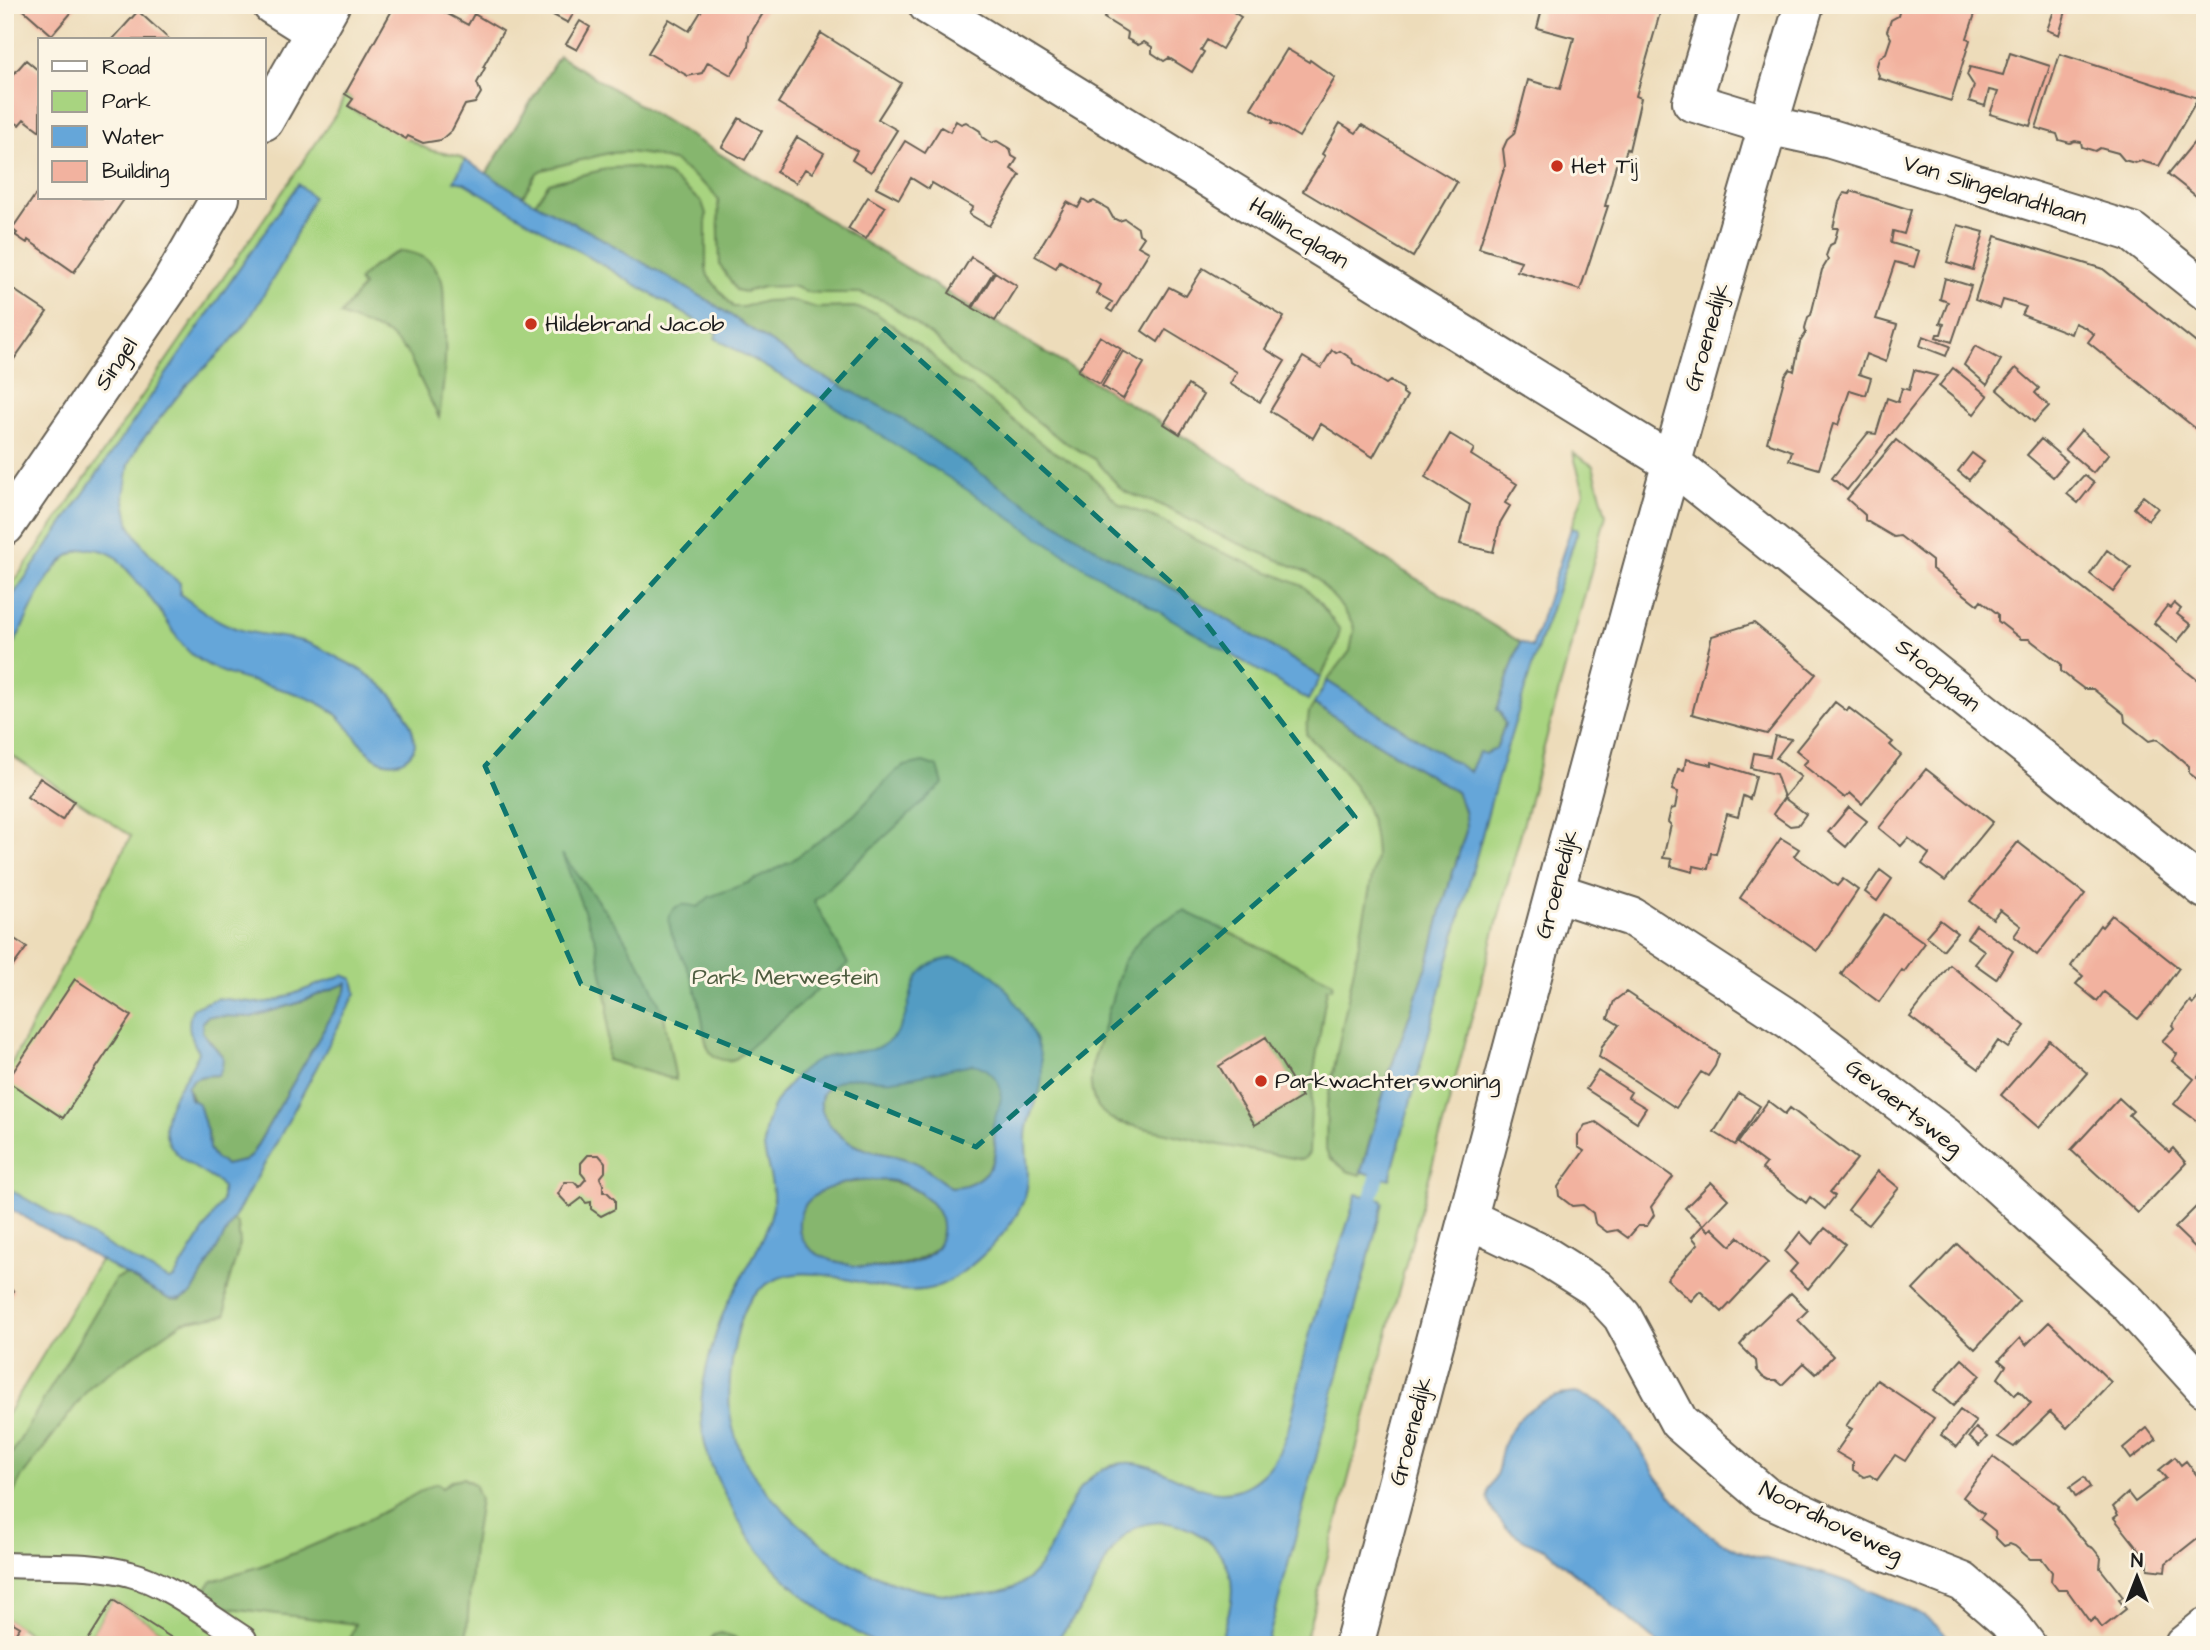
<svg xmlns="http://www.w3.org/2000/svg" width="2210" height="1650" font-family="'Architects Daughter',sans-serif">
	<rect width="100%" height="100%" fill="#fcf5e5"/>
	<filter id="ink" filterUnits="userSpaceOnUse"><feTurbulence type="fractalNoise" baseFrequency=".0143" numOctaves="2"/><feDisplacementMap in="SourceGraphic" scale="14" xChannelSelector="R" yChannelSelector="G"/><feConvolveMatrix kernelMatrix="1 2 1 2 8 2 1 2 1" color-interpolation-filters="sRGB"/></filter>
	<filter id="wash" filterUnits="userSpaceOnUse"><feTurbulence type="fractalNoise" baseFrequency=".00686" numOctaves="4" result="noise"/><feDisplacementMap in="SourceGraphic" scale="28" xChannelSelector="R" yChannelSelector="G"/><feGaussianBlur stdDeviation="1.57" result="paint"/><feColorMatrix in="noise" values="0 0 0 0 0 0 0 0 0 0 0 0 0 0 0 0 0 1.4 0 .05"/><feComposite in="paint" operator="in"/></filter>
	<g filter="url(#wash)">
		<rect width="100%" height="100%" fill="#eddcba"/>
		<path fill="#a8d480" stroke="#62784e" stroke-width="2" d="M559 56 1520 642 1537 650 1578 530 1571 528 1584 492 1573 453 1593 466 1606 515 1304 1645H183L113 1600 85 1645H48L5 1618V1418L108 1247 5 1187V1076L131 836 5 751V595L338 111 345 94 353 99 348 107 429 150 458 156 486 174Z"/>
		<path fill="#86b66e" stroke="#516945" stroke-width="2" d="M559 56 1520 642 1497 709 1500 711 1505 724 1496 749 1485 755 1470 773 1327 681 1350 651 1354 631 1353 624 1337 601 1318 580 1309 573 1221 536 1159 504 1128 493 1121 489 1096 460 1061 440 986 381 960 365 937 340 885 301 860 293H821L808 292 792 286 763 287 745 292 736 290 720 265 718 200 711 190 675 162 651 155 628 152 609 153 542 170 537 173 523 196 486 175Z
			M633 167 668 175 702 202 706 214V268L708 276 733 307H743L765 301 789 300 817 308 854 307 876 313 930 353 952 377 972 387 1048 448 1089 473 1120 505 1159 519 1207 546 1303 586 1315 597 1340 630 1336 646 1321 677 1195 600 1101 552 990 480 895 414 818 374 709 301 535 203 549 183 610 168Z
			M402 251C417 253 431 258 438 272 445 282 443 297 444 309 447 350 445 377 439 418L407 352 388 334 340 315 363 286 358 281C371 267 383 258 402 251Z
			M1314 704 1456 792C1464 805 1466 816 1466 831L1442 907 1429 960 1390 1071 1360 1175 1347 1171 1329 1157 1326 1149 1327 1104 1376 857C1374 795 1347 775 1306 734L1309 712Z
			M923 762 938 767 943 784 814 901 848 964 737 1058C727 1063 715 1060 709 1050 704 1042 704 1028 702 1018 700 1006 697 993 693 981 687 963 665 931 670 915 675 902 687 904 698 907L709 897 750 882 790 862 854 815 896 771 905 766Z
			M562 854 619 929 649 979 664 1016 676 1080 607 1060 608 1004 596 942Z
			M1184 911 1333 982 1332 988H1327L1312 1084 1309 1153 1303 1160 1220 1145 1117 1122C1093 1111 1088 1091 1092 1066L1123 962 1143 935 1157 924Z
			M347 983 346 991 251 1156 244 1161 225 1165 215 1158 209 1149 208 1135 187 1087C194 1075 204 1076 217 1075L223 1057 202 1032V1022L208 1016H252L295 1004Z
			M972 1064C988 1066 1003 1081 1001 1098 1000 1107 995 1115 993 1125 992 1134 996 1143 995 1152 992 1174 972 1187 951 1187 938 1181 930 1169 916 1163 896 1153 874 1155 854 1145 827 1131 800 1092 844 1079 860 1074 876 1082 892 1080 919 1077 945 1069 972 1064Z
			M877 1180C900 1181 924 1190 937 1210 982 1284 773 1289 801 1211 811 1184 852 1181 877 1180Z
			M233 1220 238 1224 240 1244 226 1292V1315L183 1322 92 1384 21 1478 5 1510V1465L115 1279 126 1275 169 1299 180 1300 192 1293Z
			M463 1478 474 1484 480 1499 473 1546 466 1645H347L355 1624 223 1607 207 1598 206 1588 212 1581C231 1575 250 1570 269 1563 326 1542 382 1514 435 1483L439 1484 442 1488 452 1480Z
			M721 1633 734 1637 744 1645H706L714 1635Z"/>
		<path fill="#65a6d9" stroke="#40617a" stroke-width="2" fill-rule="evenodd" d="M465 160 529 200 592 233 709 301 818 374 895 414 990 480 1101 552 1195 600 1321 677 1308 700 1087 569 946 476 825 401 715 338 717 333 464 183 454 181Z
			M298 184 313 197 283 262 248 321 226 347 185 387 140 443 129 464 124 496 130 526 144 547 165 571 180 583V594C197 607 214 620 235 628 259 637 284 635 308 643 321 647 330 654 342 660 377 677 411 704 415 745 413 752 409 758 401 761 368 772 355 727 333 712 291 682 236 687 195 657 180 646 170 626 160 611 146 592 131 574 116 557 53 519 32 622 5 659V607Z
			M1571 528 1578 530 1537 650 1493 794 1390 1179 1361 1172 1390 1071 1429 960 1442 907 1466 831C1466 816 1464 806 1456 792L1314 704 1327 681 1470 772 1479 752 1485 754 1496 749 1505 724 1500 711 1497 710 1520 642 1532 647Z
			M952 958C990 961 1010 991 1027 1022 1040 1045 1047 1070 1038 1096 1034 1107 1029 1117 1027 1128 1023 1148 1031 1169 1027 1188 1021 1224 969 1275 936 1287 879 1306 804 1242 754 1295 735 1317 727 1382 730 1411 731 1425 736 1439 741 1452 752 1477 769 1495 788 1514 837 1562 900 1597 971 1595 988 1595 1006 1593 1021 1584 1065 1556 1056 1483 1114 1465 1166 1449 1211 1528 1266 1471 1294 1443 1298 1373 1310 1333 1324 1286 1344 1242 1356 1194L1381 1199 1383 1203 1267 1645H1219C1226 1621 1237 1597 1229 1571 1217 1533 1161 1507 1128 1533 1109 1548 1099 1577 1088 1597 1078 1614 1065 1630 1053 1645H878C831 1620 784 1585 752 1541 742 1529 735 1514 728 1500 712 1471 701 1444 701 1410 701 1383 710 1353 718 1327 731 1287 762 1253 772 1211 776 1192 769 1173 765 1154 761 1134 769 1110 781 1094 795 1074 816 1056 840 1053 859 1050 874 1054 890 1040 921 1013 896 966 952 958ZM972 1064C988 1066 1003 1081 1001 1098 1000 1107 995 1115 993 1125 992 1134 996 1143 995 1152 992 1174 972 1187 951 1187 938 1181 930 1169 916 1163 896 1153 874 1155 854 1145 827 1131 800 1092 844 1079 860 1074 876 1082 892 1080 919 1077 945 1069 972 1064ZM855 1181C868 1180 881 1179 893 1181 915 1186 944 1205 942 1231 937 1282 841 1272 811 1250 805 1245 799 1235 799 1227 797 1196 831 1185 855 1181Z
			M343 975 353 979 356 993 278 1140 192 1293C183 1299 179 1301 169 1299L5 1206V1187L169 1280 174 1278 222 1201V1187L218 1182C176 1157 148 1142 177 1090 185 1077 193 1067 198 1052 191 1036 185 1026 193 1008L217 998 259 1003 275 1001ZM347 983 346 991 251 1156 244 1161 225 1165 215 1158 209 1149 208 1135 199 1104 190 1099 187 1087C194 1075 204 1076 218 1075L222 1068 223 1057 202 1032V1022L208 1016 252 1017 295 1004Z
			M1575 1393C1618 1402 1635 1443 1657 1477 1672 1498 1691 1519 1711 1535 1742 1558 1776 1560 1811 1570 1843 1579 1912 1605 1937 1626 1943 1632 1949 1638 1956 1645H1660L1547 1550C1523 1541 1500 1529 1490 1504 1484 1491 1495 1481 1498 1469 1500 1460 1501 1451 1504 1443 1516 1413 1544 1395 1575 1393Z"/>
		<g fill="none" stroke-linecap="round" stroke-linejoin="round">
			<path stroke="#65a6d9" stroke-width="14" d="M1371 1197 1382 1161"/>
		</g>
		<g id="blocks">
			<path fill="#f2b29f" d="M18 5H78L52 35Z
				M395 5H431L468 25 474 14 503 31 483 67 485 68 477 83 481 93 475 103 465 105 452 130 441 140 423 143 408 136 406 139 348 106 353 99 345 94Z
				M558 5H578L568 23 553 15Z
				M705 5H768L749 36 748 47 731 75 708 62 702 73 688 76 648 53 669 19 689 31Z
				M1112 5H1229L1227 8 1241 17 1222 49 1207 40 1201 50 1204 52 1192 72 1169 58 1164 61 1152 53V47L1144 42 1138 45 1127 39 1128 33 1104 18Z
				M1543 5H1630L1660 13 1636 96 1641 98 1629 150 1627 149 1621 167 1616 165 1605 206H1608L1580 290 1517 271 1521 261 1479 248 1505 166 1503 149 1507 140 1514 134 1528 80 1560 89 1574 38 1537 28Z
				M1901 5H1978L1967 38 1970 40 1951 101 1878 78 1879 75 1876 69 1879 58 1886 53 1891 38 1887 31 1891 20 1898 16Z
				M1981 5H2003L2001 12Z
				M2055 8 2066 11 2059 35 2047 30Z
				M138 11 170 40H112Z
				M580 21 590 27 577 50 566 44Z
				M821 33 901 83 878 119 897 130 871 172 852 160 857 151 778 103Z
				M1287 49 1309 62 1310 60 1335 78 1299 137 1277 124 1272 123 1273 121 1251 108Z
				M2010 53 2050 66 2030 126 1990 114 1998 92 1989 90 1985 106 1969 101 1974 86 1967 75 1970 67 2003 75Z
				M2060 54 2198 98 2159 166 2141 161 2135 163 2124 160 2118 153 2100 148 2095 151 2082 147 2081 142 2075 141 2070 143 2059 140 2057 134 2036 128Z
				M26 60 40 72V131L24 119 19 125 5 115V84Z
				M739 118 762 131 745 160 722 147Z
				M956 121 961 124 966 122 980 131 982 137 991 143 997 141 1010 149 1012 156 1017 159 1011 169 1020 175 989 226 969 214 973 207 932 183 929 189 911 178 899 199 876 187 905 141 925 153 941 127 950 132Z
				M1340 123 1356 133 1362 125 1457 182 1413 257 1303 191 1325 156 1322 154Z
				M2205 129V203L2168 174Z
				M797 137 824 153 812 173 805 169 796 183 776 172Z
				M40 188V198H125L74 272 28 240 27 243 15 235 17 233 12 229Z
				M1851 191 1911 210 1904 234 1893 231 1891 243 1919 251 1914 267 1895 262 1876 319 1897 325 1886 362 1866 354 1859 374 1871 378 1866 395 1850 390 1838 425 1833 424 1819 469 1789 460 1792 451 1767 442 1785 376 1790 369 1794 371 1800 342 1806 333 1805 328 1808 317 1811 315 1822 270 1828 260 1826 256 1830 245 1834 243 1838 228H1833L1839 202 1844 193 1850 194Z
				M868 197 885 207 866 239 848 229Z
				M1083 199 1089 203 1094 201 1108 209 1113 218 1119 221 1125 219 1138 228 1139 234 1144 237 1138 246 1149 252 1112 312 1107 309 1112 302 1096 293 1100 285 1060 261 1056 268 1035 256 1067 202 1078 208Z
				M1958 225 1984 232 1973 270 1947 262Z
				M1995 236 2103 269 2205 350V436L2088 342 2094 334 2084 327 2075 323 2071 334 2022 315 2026 307 2014 303 2003 300 2000 309 1975 300Z
				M971 257 994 271 972 307 949 293Z
				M1203 268 1284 317 1265 349 1285 361 1260 402 1230 384 1237 372 1166 329 1158 342 1142 331 1169 287 1186 296Z
				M995 272 1017 286 995 321 973 308Z
				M1945 278 1971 286 1952 342 1936 337 1937 334H1941L1944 324 1940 323 1948 302 1940 299Z
				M5 284 47 312 5 372Z
				M1100 336 1121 349 1100 384 1078 371Z
				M1923 336 1950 346 1946 356 1920 346Z
				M1975 346 2001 360 1987 385 1964 365Z
				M1332 350 1336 353 1340 351 1352 359 1353 363 1386 384 1390 381 1403 389V393L1407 396 1373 457 1321 424 1313 438 1270 411 1303 357 1321 368Z
				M1123 351 1144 363 1123 399 1102 386Z
				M1953 368 1988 396 1974 414 1939 386Z
				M2016 368 2039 388 2035 393 2049 406 2034 422 1997 390Z
				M1914 370 1937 376 1847 490 1832 478 1868 433 1876 434 1887 398 1898 402 1902 388 1909 390Z
				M1188 385 1203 395 1180 434 1164 424Z
				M2081 430 2109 454 2093 473 2065 449Z
				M1450 434 1473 448 1474 449 1471 455 1517 484 1505 503 1510 506 1500 523 1493 552 1460 544 1470 505 1425 477Z
				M2041 439 2067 461 2053 477 2027 455Z
				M1896 440 2205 686V785L2189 773V766L2157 739 2149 741 2125 722 2124 714 2093 689H2084L2072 680 2061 671V664L2029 639H2021L1998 621V614L1981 601 1978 605 1932 569V561L1900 536 1894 537 1865 520V515L1847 499Z
				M1972 453 1984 462 1969 480 1958 471Z
				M2084 475 2094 483 2078 503 2067 494Z
				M2143 496 2158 508 2148 520 2134 508Z
				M2107 550 2131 568 2113 592 2090 574Z
				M2174 603 2181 609 2177 614 2191 625 2177 642 2154 623 2167 606 2170 608Z
				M1754 623 1816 674 1767 734 1692 714 1712 636Z
				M1835 702 1847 711 1849 708 1893 742 1890 745 1901 755 1862 804 1850 793 1845 798 1803 765 1808 760 1796 750Z
				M1775 736 1791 739 1776 758 1801 777 1784 797 1776 774 1751 768 1754 753 1770 756Z
				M1686 759 1712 765V762L1756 776 1750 799 1743 796 1738 817 1727 814 1716 854 1711 853 1708 869 1694 866 1693 872 1671 866 1672 859 1663 858 1671 825 1668 822 1671 809 1675 808 1678 792 1672 790 1678 769 1684 770Z
				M1926 769 1993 822 1945 881 1922 864 1929 854 1908 838 1901 846 1879 828Z
				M40 778 74 801 62 820 27 797Z
				M1784 798 1806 814 1798 825 1790 826 1773 814Z
				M1849 807 1867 821 1846 847 1828 832Z
				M1781 838 1799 849 1794 856 1815 870 1837 886 1843 879 1858 890 1817 951 1740 898Z
				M2018 842 2085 894 2037 955 2014 936 2021 926 2000 910 1993 919 1970 901Z
				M1880 870 1892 879 1877 901 1865 892Z
				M1884 914 1925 943 1904 972 1902 970 1879 1002 1841 974Z
				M2112 915 2179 968 2152 1005 2151 1004 2138 1019 2104 992 2097 1001 2076 984 2083 976 2071 966 2100 925 2102 927Z
				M1940 920 1957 933 1943 950 1926 936Z
				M1976 925 2013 951 1996 979 1975 964 1985 951 1967 938Z
				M5 933 27 947 13 966 5 960Z
				M1950 965 2025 1026 2008 1048 1998 1041 1979 1069 1910 1017Z
				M75 979 131 1016 63 1118 7 1081Z
				M2205 989V1068L2198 1077 2205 1082V1127L2174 1104 2194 1079 2172 1061 2177 1054 2162 1041 2174 1028 2172 1025 2190 1001 2193 1004Z
				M1626 992 1719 1054 1715 1066 1708 1076 1701 1072 1676 1108 1599 1057 1602 1046 1619 1025 1608 1018 1614 1001Z
				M1266 1037 1302 1097 1255 1125 1219 1066Z
				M2049 1040 2087 1073 2039 1128 2001 1095Z
				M1598 1071 1631 1092 1628 1097 1646 1108 1637 1122 1586 1089Z
				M1739 1093 1760 1106 1735 1145 1714 1132Z
				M2119 1098 2133 1111 2129 1115 2169 1152 2173 1148 2186 1163 2138 1213 2071 1150Z
				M1768 1101 1785 1114 1790 1108 1857 1159 1830 1192 1835 1196 1825 1209 1810 1197 1806 1203 1762 1169 1766 1164 1738 1143Z
				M1596 1122 1673 1177 1651 1207 1654 1215 1647 1226H1638L1628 1238 1617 1230 1607 1232 1595 1223 1593 1213 1583 1205 1572 1206 1559 1196 1558 1187 1584 1151 1578 1147V1135L1585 1125Z
				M588 1155H599L605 1162V1172L600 1178 603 1184V1192H607L615 1200V1209L601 1216 591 1209V1202L586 1203 582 1198 570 1207 558 1194 565 1182H574L579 1187 586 1179 581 1173V1163Z
				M1878 1171 1899 1188 1869 1225 1848 1210Z
				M1711 1182 1728 1199 1703 1225 1709 1231 1712 1228 1731 1246 1739 1237 1768 1263 1722 1312 1700 1291 1691 1301 1667 1279 1698 1244 1692 1237 1703 1225 1685 1208Z
				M2203 1200 2205 1203V1257L2175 1228Z
				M1825 1228 1845 1244 1808 1289 1790 1272 1797 1264 1785 1252 1800 1232 1812 1244Z
				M1957 1244 2019 1301 1975 1349 1913 1290Z
				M5 1285 14 1291 5 1306Z
				M1791 1293 1808 1310 1798 1320 1833 1356 1816 1374 1804 1363 1782 1385 1776 1380H1769L1762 1376 1757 1370 1756 1361 1740 1345 1746 1338 1745 1337Z
				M2049 1322 2111 1382 2067 1428 2050 1412 2014 1447 1998 1437 2031 1403 2019 1391 2015 1395 1998 1378 2006 1366 1999 1360 2020 1338 2026 1345Z
				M1962 1359 1980 1375 1953 1406 1934 1390Z
				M1877 1380 1934 1418 1905 1461 1895 1455 1877 1480 1870 1475 1864 1477 1853 1470V1462L1836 1452 1852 1429 1846 1426Z
				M1960 1410 1976 1422 1957 1447 1941 1435Z
				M1976 1428 1987 1437 1979 1446 1969 1437Z
				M2147 1428 2156 1440 2131 1459 2123 1448Z
				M1993 1457 2059 1506 2057 1508 2088 1546 2093 1548 2101 1558 2100 1568 2123 1597 2119 1600 2126 1609 2102 1628 2095 1618 2090 1622 2067 1590H2058L2051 1581 2052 1572 2042 1559H2030L2015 1546 2010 1544 2004 1546 1996 1538 1995 1531 1980 1519 1984 1514 1963 1497Z
				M2175 1457 2181 1465 2186 1461 2205 1486V1532L2166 1563 2165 1571 2148 1569V1561L2114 1518 2118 1515 2113 1507 2128 1493 2135 1502 2166 1478 2159 1470Z
				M2084 1477 2090 1487 2076 1497 2070 1487Z
				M113 1600 153 1626 183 1645H85Z
				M5 1618 20 1627 14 1636 28 1645H5Z"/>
		</g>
	</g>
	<g filter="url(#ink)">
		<use href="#blocks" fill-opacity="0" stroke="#655f53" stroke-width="2"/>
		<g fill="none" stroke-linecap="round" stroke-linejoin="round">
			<defs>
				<path id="service" d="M5 1565C46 1567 91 1563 130 1574 167 1583 211 1618 244 1639"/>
				<path id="minor" d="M272 5 315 32
					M928 5 1670 462 2205 889
					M1721 5 1692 102 1768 125 1831 139 2132 232 2205 290
					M264 121 330 5
					M5 526 169 287 220 198
					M1555 892 1632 917 1790 1020 1946 1137 2128 1303 2205 1388
					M1469 1219 1542 1254 1596 1288 1622 1316 1679 1422 1765 1496 1888 1553 1963 1582 2008 1621 2026 1645
					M1354 1645C1501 1097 1641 548 1804 5
					M2184 1645 2205 1628"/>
			</defs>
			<use href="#service" stroke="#655f53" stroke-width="28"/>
			<use href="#minor" stroke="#655f53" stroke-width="42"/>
			<use href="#service" stroke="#fff" stroke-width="24"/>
			<use href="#minor" stroke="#fff" stroke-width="38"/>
		</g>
	</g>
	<path fill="#0f766e" fill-opacity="0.2" stroke="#0f766e" stroke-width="5" stroke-dasharray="14 9" stroke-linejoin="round" d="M885 329 1182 592 1355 817 976 1147 581 984 485 766Z"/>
	<g fill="#c8321e" stroke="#fcf5e5" stroke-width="2.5">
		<circle cx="1557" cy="166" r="7"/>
		<circle cx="531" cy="324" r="7"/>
		<circle cx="1261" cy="1081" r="7"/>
	</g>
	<g text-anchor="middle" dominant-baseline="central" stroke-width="6" stroke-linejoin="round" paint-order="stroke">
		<g font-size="23" fill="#1c1c1c" stroke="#fcf5e5" text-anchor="start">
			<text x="1571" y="166">Het Tij</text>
			<text x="545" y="324">Hildebrand Jacob</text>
			<text x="1275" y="1081">Parkwachterswoning</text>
		</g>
		<g font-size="23" fill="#1c1c1c" stroke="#fcf5e5">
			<text transform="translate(1995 190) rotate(17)">Van Slingelandtlaan</text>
			<text transform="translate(1299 233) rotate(32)">Hallincqlaan</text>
			<text transform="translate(1707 337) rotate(-74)">Groenedijk</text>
			<text transform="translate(116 364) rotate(-56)">Singel</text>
			<text transform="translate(1938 675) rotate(39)">Stooplaan</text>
			<text transform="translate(1557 884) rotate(-75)">Groenedijk</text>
			<text transform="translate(1904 1107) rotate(38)">Gevaertsweg</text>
			<text transform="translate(1411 1431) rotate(-75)">Groenedijk</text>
			<text transform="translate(1831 1522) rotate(26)">Noordhoveweg</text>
		</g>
		<g font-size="23" fill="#4d5c3f" stroke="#fcf5e5">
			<text x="785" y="977">Park Merwestein</text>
		</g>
	</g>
	<rect width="2210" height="1650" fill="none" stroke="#fcf5e5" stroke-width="28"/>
	<rect x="38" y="38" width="228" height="161" fill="#fcf5e5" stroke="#a29e95" stroke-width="2"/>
	<rect x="52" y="61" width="35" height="10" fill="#ffffff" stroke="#a29e95" stroke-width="2"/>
	<text x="102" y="74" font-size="21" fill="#1c1c1c">Road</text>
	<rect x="52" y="91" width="35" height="21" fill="#a8d480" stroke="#a29e95" stroke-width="2"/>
	<text x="102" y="108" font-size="21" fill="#1c1c1c">Park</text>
	<rect x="52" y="126" width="35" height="21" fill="#65a6d9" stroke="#a29e95" stroke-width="2"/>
	<text x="102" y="144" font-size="21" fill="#1c1c1c">Water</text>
	<rect x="52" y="161" width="35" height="21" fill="#f2b29f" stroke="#a29e95" stroke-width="2"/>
	<text x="102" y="178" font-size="21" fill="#1c1c1c">Building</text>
	<g transform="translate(2137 1577)" stroke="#fcf5e5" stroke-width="5" paint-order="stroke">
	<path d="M0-5L12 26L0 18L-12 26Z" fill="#1c1c1c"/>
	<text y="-10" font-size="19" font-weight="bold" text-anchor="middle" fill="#1c1c1c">N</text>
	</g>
</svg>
